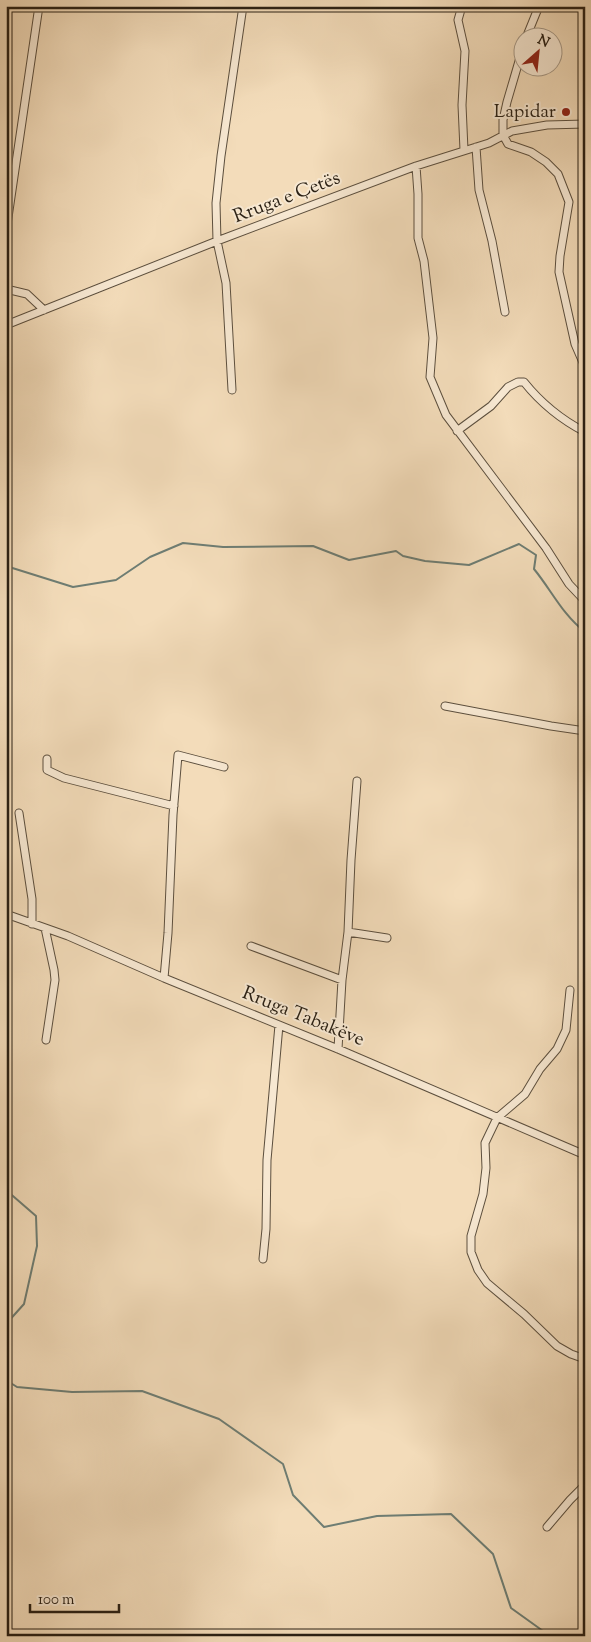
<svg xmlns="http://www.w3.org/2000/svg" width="591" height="1642" font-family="'Sorts Mill Goudy',serif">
	<rect width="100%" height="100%" fill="#f3dcba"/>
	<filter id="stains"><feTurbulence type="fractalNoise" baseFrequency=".004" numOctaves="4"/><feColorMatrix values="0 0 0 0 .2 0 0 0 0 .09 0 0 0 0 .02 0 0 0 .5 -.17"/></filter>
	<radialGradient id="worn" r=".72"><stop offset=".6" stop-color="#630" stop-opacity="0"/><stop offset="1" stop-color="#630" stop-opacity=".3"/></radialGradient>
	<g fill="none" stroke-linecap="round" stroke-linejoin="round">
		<path stroke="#6e7d73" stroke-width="2" d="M6 566 73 587 116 580 150 557 183 543 223 547 313 546 349 560 396 551 403 556 425 561 469 565 519 544 536 555 534 569C552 591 562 614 585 632
			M6 1190 36 1216 37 1246 24 1304 6 1324
			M6 1380 17 1387 72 1392 142 1391 219 1419 283 1464 293 1495 324 1527 377 1516 451 1514 493 1554 511 1608 550 1636"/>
		<defs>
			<path id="minor" d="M462 6 458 20 465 51 462 105 464 150
				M526 38 539 6
				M524 44 507 102 503 120V135L508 144 531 152 546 162 558 174 569 202 560 256 559 272 575 344 585 367
				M476 147 479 190 492 241 505 312
				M416 166 418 194V238L424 261 433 338 430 377 446 415 546 548 569 584 585 601
				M6 231 39 6
				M6 289 27 294 44 310
				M6 325 217 241 416 166 489 143 512 131 547 125 585 124
				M232 390 226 283 217 241 216 203 221 156 243 6
				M457 431 491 406 508 387 518 382H524C540 402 562 420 585 432
				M445 706 551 726 585 731
				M47 759V770L64 778 174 806
				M19 813 32 899V924
				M6 914 68 936 164 978 338 1049 585 1155
				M45 928 54 970 55 980 46 1040
				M348 932 351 860 357 781
				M251 946 342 980
				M164 978 168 933 173 815 178 755 224 767
				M570 990 566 1030 557 1049 540 1069 525 1094 497 1118 485 1143 486 1168 483 1194 471 1236V1252L478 1270 487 1283 524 1314 557 1346 571 1354 585 1359
				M338 1049 342 980 348 932 387 938
				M263 1259 266 1229 267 1160 279 1025
				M547 1527 570 1500 585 1485"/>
		</defs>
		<use href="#minor" stroke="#5c4f3e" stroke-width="9"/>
		<use href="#minor" stroke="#f7e8d2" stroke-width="7"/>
	</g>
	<circle fill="#8f2418" stroke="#f7e8d2" stroke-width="2" cx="566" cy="112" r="5"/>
	<g text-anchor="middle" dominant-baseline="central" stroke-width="4" stroke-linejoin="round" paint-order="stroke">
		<g font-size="19" fill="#2a2014" stroke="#f7e8d2" text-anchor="end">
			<text x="556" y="112">Lapidar</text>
		</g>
		<g font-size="19" fill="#2a2014" stroke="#f7e8d2">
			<text transform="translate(287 198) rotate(-21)">Rruga e Çetës</text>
			<text transform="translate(303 1017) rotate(22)">Rruga Tabakëve</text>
		</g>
	</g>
	<rect width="591" height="1642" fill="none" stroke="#f3dcba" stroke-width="25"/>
	<rect x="8" y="8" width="576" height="1627" fill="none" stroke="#2a2014" stroke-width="2.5"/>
	<rect x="12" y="12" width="566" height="1617" fill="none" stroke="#2a2014"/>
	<g transform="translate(538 52) rotate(27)"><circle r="24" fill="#f7e8d2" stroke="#a59886"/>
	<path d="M0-4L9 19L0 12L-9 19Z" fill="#8f2418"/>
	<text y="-8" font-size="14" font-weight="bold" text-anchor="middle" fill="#2a2014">N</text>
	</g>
	<path d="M30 1604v8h89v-8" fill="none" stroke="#2a2014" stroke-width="2.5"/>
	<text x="38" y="1604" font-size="15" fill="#2a2014" stroke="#f7e8d2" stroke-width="4" paint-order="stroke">100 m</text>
	<rect width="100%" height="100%" filter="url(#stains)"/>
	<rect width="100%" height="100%" fill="url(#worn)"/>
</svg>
